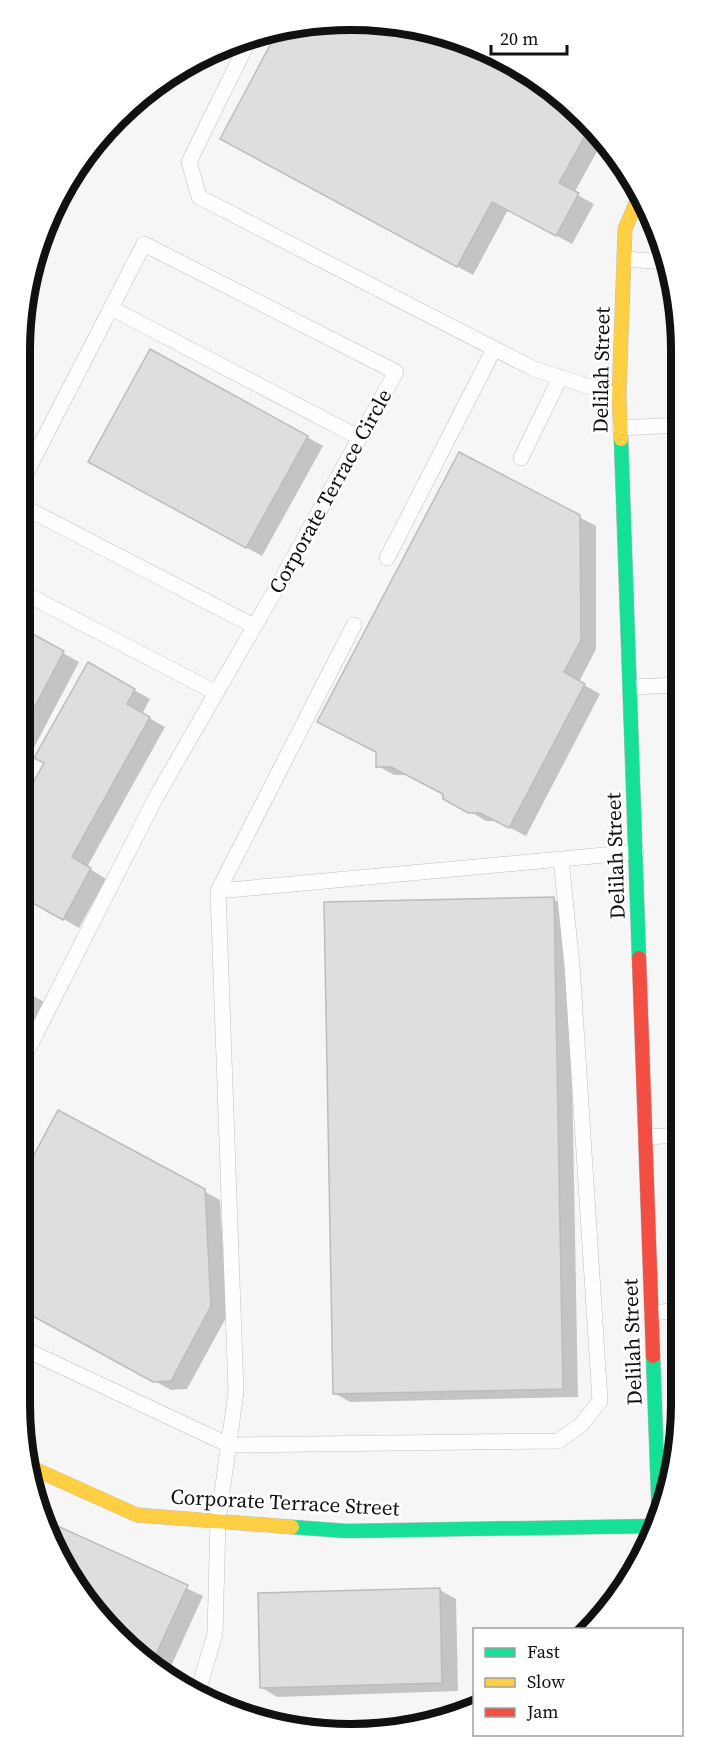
<svg xmlns="http://www.w3.org/2000/svg" width="701" height="1754" font-family="'Source Serif 4',serif">
	<rect width="100%" height="100%" fill="#f6f6f6"/>
	<path fill="#0003" d="M534 75 604 139 574 193 594 204 572 244 508 210 473 275 238 148Z
		M677 436H679V582Z
		M307 437 323 446 262 556 105 470Z
		M579 517 596 526V649L579 682 600 694 526 836 497 821H486L409 775H394L378 766Z
		M20 629 79 662 20 774Z
		M88 664 150 699 142 714 165 727 87 867 106 879 79 928 20 894V830L35 803 46 763Z
		M553 899 569 908 578 1397 350 1402 334 1393Z
		M20 988 44 1002 20 1048Z
		M59 1112 220 1200 227 1316 187 1389 171 1390 20 1308V1184Z
		M44 1521 203 1596 167 1675 101 1621Z
		M440 1590 456 1599 458 1691 277 1697 261 1687Z"/>
	<path fill="#dedede" stroke="#bcbcbc" stroke-width="1.5" d="M329 20 457 37 534 75 591 125 559 183 579 193 556 236 492 202 457 267 220 139 276 34Z
		M150 349 308 436 246 548 88 462Z
		M679 434V630L675 435Z
		M459 452 580 515 581 640 564 672 585 684 509 828 480 813H468L443 799V794L391 767H376V752L317 722Z
		M20 627 64 651 20 735Z
		M88 662 135 689 127 704 150 717 72 857 91 868 63 920 20 896V827L33 803 24 799 44 763 34 758Z
		M554 897 563 1389 333 1394 324 902Z
		M20 986 29 991 20 1009Z
		M58 1110 205 1189 211 1306 171 1381 153 1382 20 1309V1181Z
		M42 1519 188 1585 152 1663 101 1621Z
		M440 1588 442 1683 260 1688 258 1593Z"/>
	<g fill="none" stroke-linecap="round" stroke-linejoin="round">
		<defs>
			<path id="lane" d="M248 42 189 162 199 197 534 369 619 396
				M625 259 667 262
				M111 308 360 438
				M620 428 679 425
				M521 458 560 378
				M20 485 144 244 396 372 280 582 155 799 20 1065
				M20 505 254 626
				M387 558 494 349
				M20 591 215 692
				M630 687 680 685
				M218 891 354 625
				M646 1137 681 1135
				M652 1313 681 1310
				M20 1347 229 1445 558 1441 581 1425 600 1401 572 965 561 860
				M197 1694 215 1634 218 1521 236 1392 218 891 636 852"/>
			<path id="fast" d="M621 439 639 958
				M653 1356 659 1519
				M292 1527 347 1531 655 1526"/>
			<path id="slow" d="M621 439 619 396 625 229 639 196
				M30 1467 137 1515 292 1527"/>
			<path id="jam" d="M639 958 653 1356"/>
		</defs>
		<use href="#lane" stroke="#bfbfbf" stroke-width="16"/>
		<use href="#fast" stroke="#bfbfbf" stroke-width="15"/>
		<use href="#slow" stroke="#bfbfbf" stroke-width="15"/>
		<use href="#jam" stroke="#bfbfbf" stroke-width="15"/>
		<use href="#lane" stroke="#fefefe" stroke-width="15"/>
		<use href="#fast" stroke="#16e098" stroke-width="14"/>
		<use href="#slow" stroke="#ffcf43" stroke-width="14"/>
		<use href="#jam" stroke="#f24e42" stroke-width="14"/>
	</g>
	<g text-anchor="middle" dominant-baseline="central" stroke-width="5" stroke-linejoin="round" paint-order="stroke">
		<g font-size="21" fill="#111112" stroke="#fff">
			<text transform="translate(601 370) rotate(-89)">Delilah Street</text>
			<text transform="translate(330 491) rotate(-61)">Corporate Terrace Circle</text>
			<text transform="translate(615 856) rotate(-92)">Delilah Street</text>
			<text transform="translate(632 1342) rotate(-92)">Delilah Street</text>
			<text transform="translate(285 1502) rotate(3)">Corporate Terrace Street</text>
		</g>
	</g>
	<path d="M0 0H701V1754H0ZM350 30H351A320 320 0 0 1 671 350V1404A320 320 0 0 1 351 1724H350A320 320 0 0 1 30 1404V350A320 320 0 0 1 350 30Z" fill="#fff" fill-rule="evenodd"/>
	<path fill="none" stroke="#111112" stroke-width="8" d="M350 30H351A320 320 0 0 1 671 350V1404A320 320 0 0 1 351 1724H350A320 320 0 0 1 30 1404V350A320 320 0 0 1 350 30Z"/>
	<rect x="473" y="1628" width="210" height="108" fill="#ffffff" stroke="#a0a0a0" stroke-width="1.5"/>
	<rect x="485" y="1648" width="30" height="9" fill="#16e098" stroke="#a0a0a0" stroke-width="1.5"/>
	<text x="527" y="1658" font-size="18" fill="#111112">Fast</text>
	<rect x="485" y="1678" width="30" height="9" fill="#ffcf43" stroke="#a0a0a0" stroke-width="1.5"/>
	<text x="527" y="1688" font-size="18" fill="#111112">Slow</text>
	<rect x="485" y="1708" width="30" height="9" fill="#f24e42" stroke="#a0a0a0" stroke-width="1.5"/>
	<text x="527" y="1718" font-size="18" fill="#111112">Jam</text>
	<path d="M491 45v9h76v-9" fill="none" stroke="#111112" stroke-width="3"/>
	<text x="500" y="45" font-size="18" fill="#111112" stroke="#ffffff" stroke-width="4.5" paint-order="stroke">20 m</text>
</svg>
